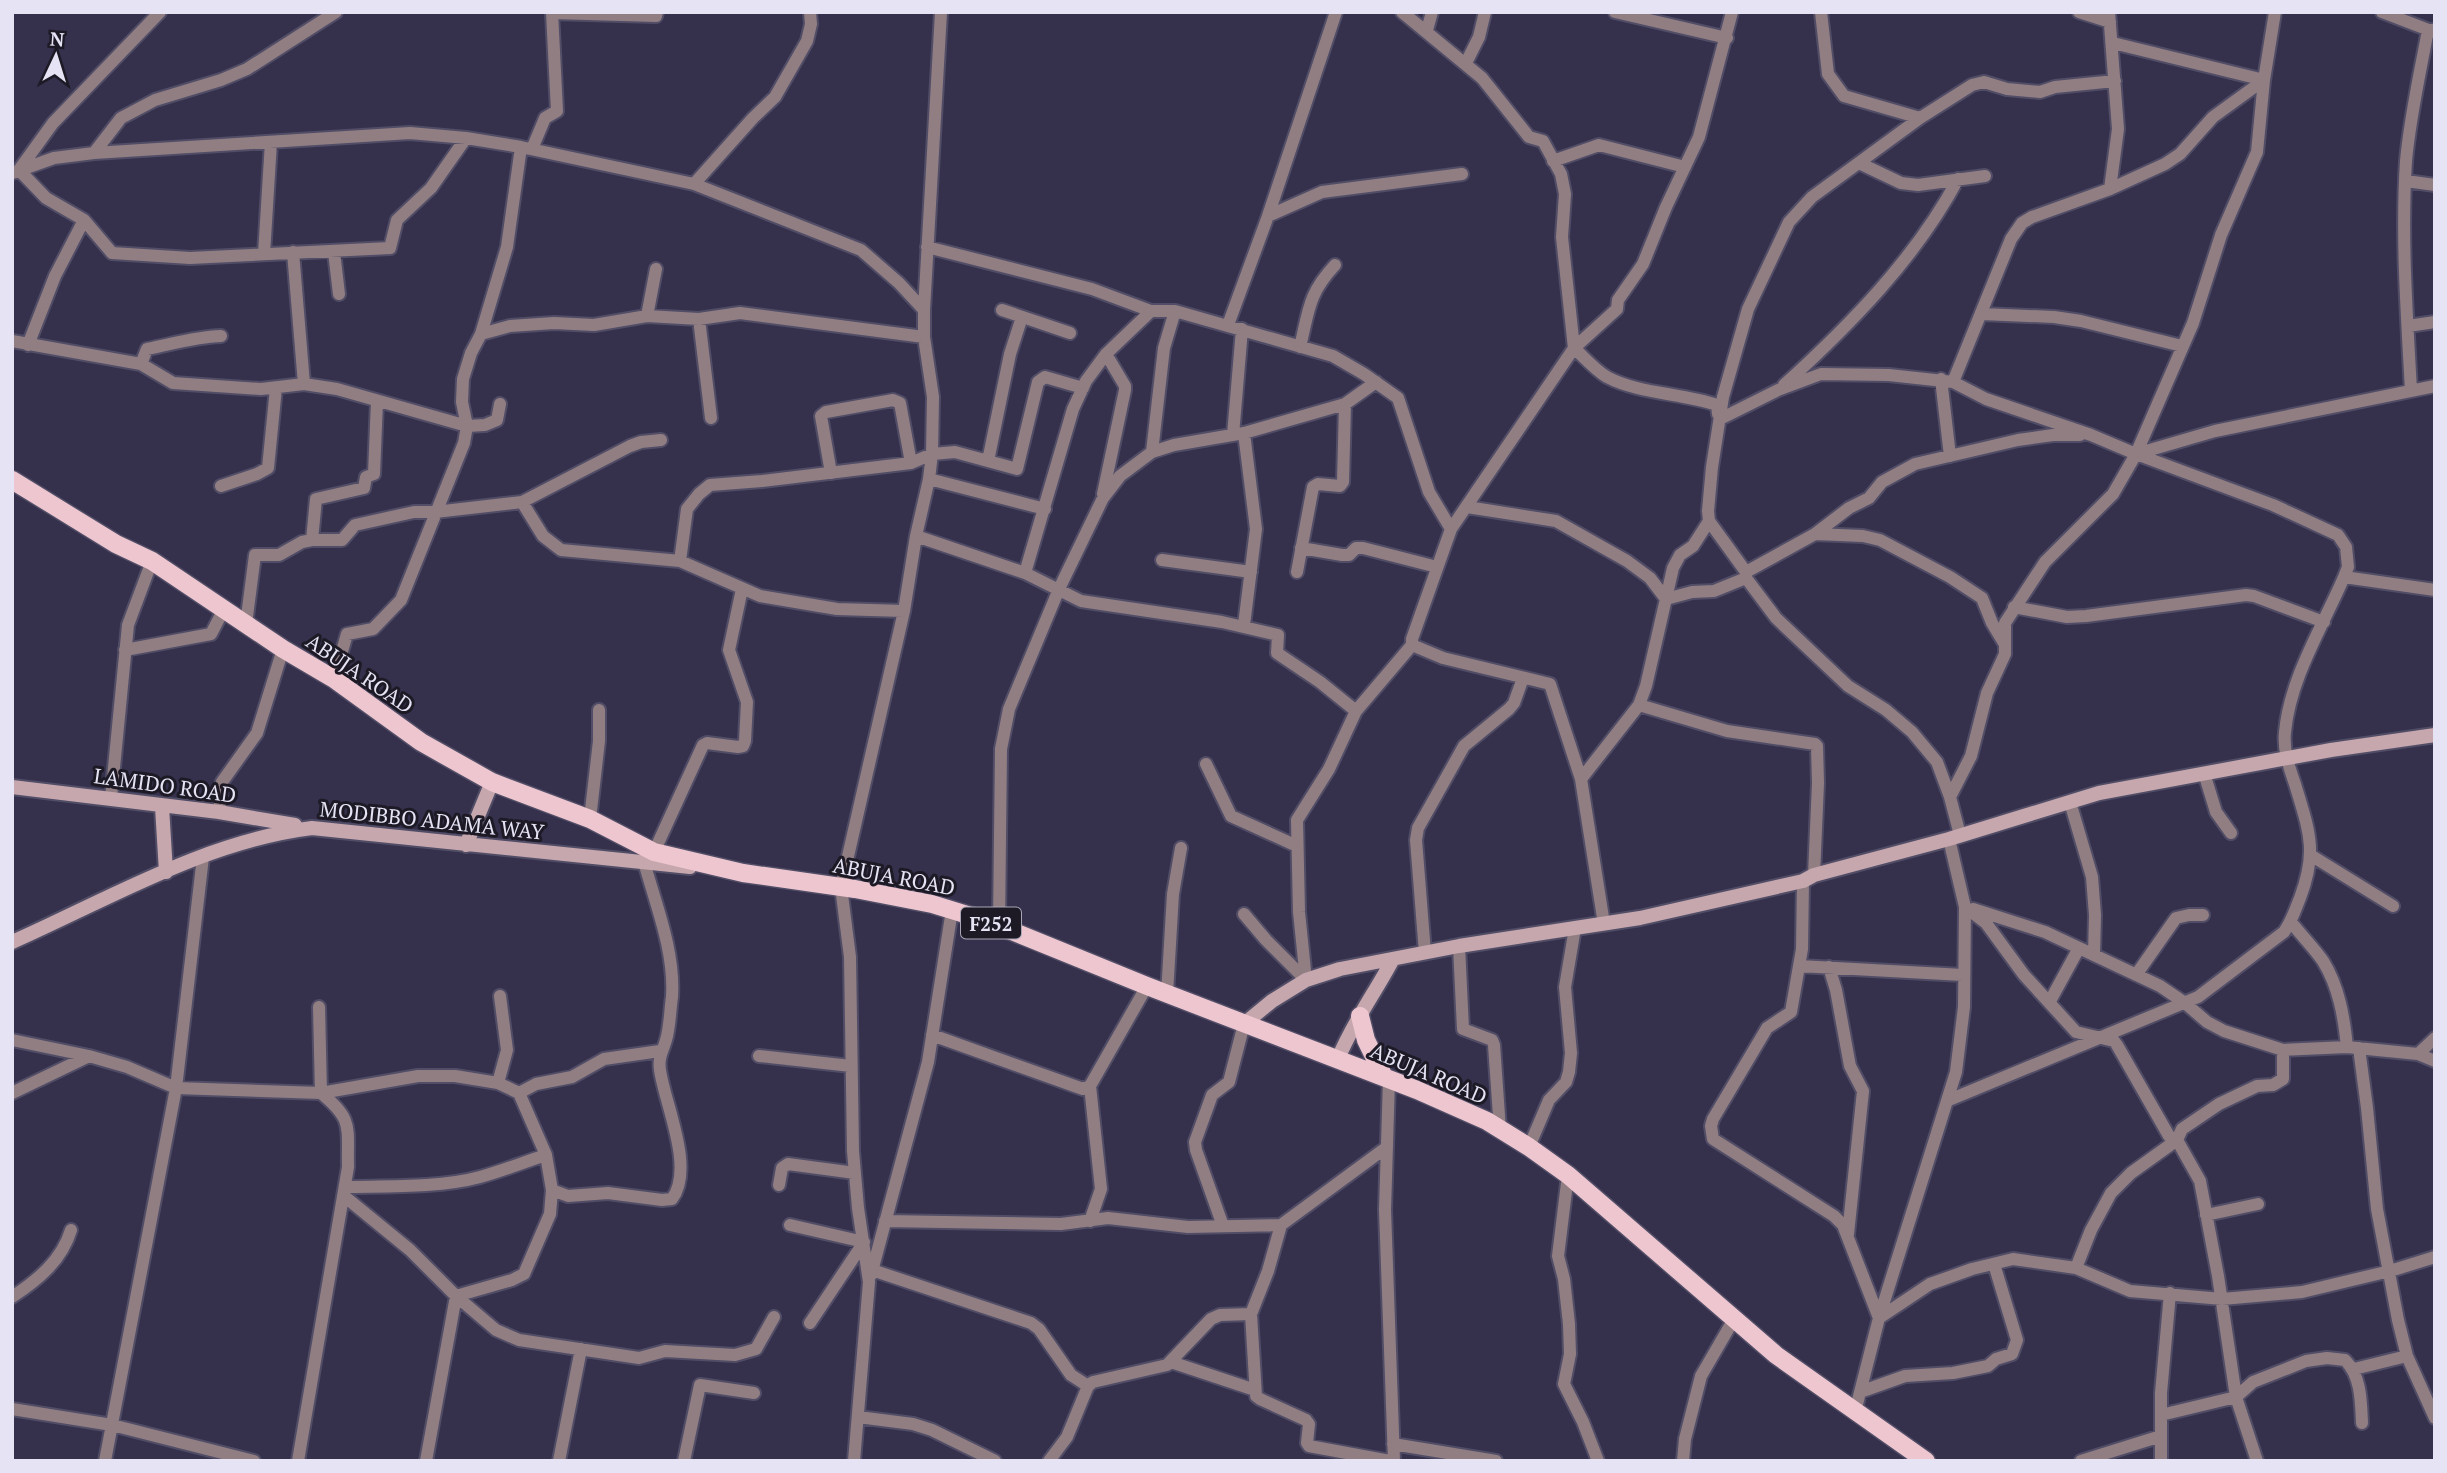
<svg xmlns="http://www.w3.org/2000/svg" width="2447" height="1473" font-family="'PT Serif',serif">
	<rect width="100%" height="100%" fill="#35304b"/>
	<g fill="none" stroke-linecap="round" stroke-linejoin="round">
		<defs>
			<path id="street" d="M1402 12 1482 78 1529 137 1543 141 1561 174 1565 194 1562 237 1574 348C1584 357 1595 370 1607 377 1639 394 1682 393 1717 405L1718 414
				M1615 12 1727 38
				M1821 12 1828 74 1844 96 1920 118
				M2079 12 2110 22
				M2382 12 2434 32
				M553 13 656 16 657 12
				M1427 30 1432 12
				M2113 43 2264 80
				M1466 63 1479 37 1485 12
				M532 149 545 118 557 111 552 12
				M94 153 121 118 155 100 221 80 247 69 336 12
				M1553 161 1599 145 1685 167
				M1859 163 1901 183 1918 185 1985 176
				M12 173 54 158 94 153 410 133 466 138 521 147 694 184 861 250 899 283 924 310V337L933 397 932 454 929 479 916 536 904 611 841 887 850 957 853 1151 858 1208 869 1282 854 1461
				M2406 181 2435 185
				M694 184 753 118 775 97 807 41 811 24 810 12
				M2110 189 2165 164 2180 154 2213 117 2264 80
				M1268 216 1322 192 1462 174
				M84 220 46 198 19 170 53 123 160 12
				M927 247 1092 289 1151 311H1175L1333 356 1364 374 1398 398 1429 492 1451 529
				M293 252 304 384
				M334 252 339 294
				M264 254 271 142
				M924 310 941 12
				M1002 310 1070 333
				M1982 314 2054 317 2081 321 2182 346
				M647 316 656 269
				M699 319 711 418
				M1228 325 1268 216 1336 12
				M2408 326 2435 322
				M481 334 510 326 554 323 594 325 647 316 699 319 740 313 924 337
				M12 341 141 364 173 383 261 389 304 384 337 389 467 426 485 425 497 420 500 404
				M28 345 55 276 84 220 112 253 190 258 390 248 397 220 431 188 466 138
				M1300 347C1309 310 1308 294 1335 265
				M141 364 147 349C173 344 194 337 221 336
				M1941 379 1950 456
				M1953 382 2011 239 2022 223 2032 217 2110 189 2118 129 2109 12
				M1784 385C1850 325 1916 258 1958 179
				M2411 391C2407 315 2401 238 2406 161 2410 117 2420 73 2428 30H2435
				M1720 419 1778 390 1821 374 1889 375 1953 382 1986 399 2091 435 2136 454 2273 505 2338 535 2346 547 2348 567 2344 577C2323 626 2290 678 2285 732 2283 750 2289 767 2295 784 2309 831 2318 850 2300 898 2295 910 2292 921 2284 932L2198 997 1949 1100
				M1233 435 1242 329
				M1152 452 1164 348 1175 311
				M2136 454 2215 431 2435 386
				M988 461 1010 354 1022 317
				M831 473 821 416 826 412 893 400 900 403 911 463
				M929 479 1045 509
				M221 486 257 474 268 468 276 388
				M1103 494 1125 390V386L1106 354
				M522 502 543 536 561 550 680 561 760 596 837 609 904 611
				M1467 507 1556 521 1627 561 1650 578 1666 599 1692 592 1714 591 1746 578
				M1709 521 1746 572V578L1776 618 1848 686 1886 710 1912 732 1937 762 1950 797 1960 835
				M1815 534 1863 536 1880 540 1950 577 1982 598 1992 623 2004 643
				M916 536 1025 573 1081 601 1222 622 1278 635 1277 653 1320 682 1356 711
				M312 540H342L355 525 414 512H435L522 502 630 446 641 442 661 440
				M1301 548 1342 555H1349L1356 548H1363L1437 567
				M1162 560 1251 572
				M680 561 687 509 699 494 710 485 762 481 911 463 932 454 955 452 1017 469 1038 382 1045 377 1083 388
				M1297 572 1313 487 1318 484 1340 486 1343 482 1345 404
				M1746 572 1815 534 1849 508 1869 498 1882 482 1915 464 2018 440 2053 435H2080
				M1025 573 1073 409 1086 381 1106 354 1151 311
				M2344 577 2435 590
				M2014 607 2067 617 2086 616 2246 595 2254 596 2324 622
				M246 624 255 555H279L302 542 312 540 316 499 364 488 366 477 374 474 377 401
				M1244 625 1256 529 1244 433
				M1412 645 1443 658 1550 684 1581 779 1604 924
				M125 650 211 634 224 609
				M334 679 347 634 373 629 401 600 464 443 467 426 462 402 463 379 471 353 481 334 507 247 521 147
				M1639 705 1727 731 1815 744 1817 746 1818 783 1814 875
				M1206 764 1231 816 1297 846
				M2204 773 2216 812 2231 833
				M1581 779 1639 705 1646 686 1673 568 1680 555 1693 546 1709 521 1708 511 1712 467 1723 397 1748 309 1789 222 1812 197 1920 118 1972 85 1984 82 2007 89 2040 92 2055 87 2115 81
				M1950 797 1971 756 1987 693 2005 654V623L2045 562 2113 494 2136 454 2193 323 2221 235 2257 152 2264 80 2275 12
				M111 798 128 625 152 561
				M2070 802 2092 877 2095 915 2094 955
				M219 812 222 782 257 733 283 649
				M590 819 599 741V710
				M654 852 703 745 707 743 738 747 743 746 745 741 747 702 729 650 742 589
				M2312 856 2393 906
				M1803 881 1802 949 1791 1012 1767 1028 1713 1119 1711 1126 1713 1139 1834 1216 1843 1225 1879 1318 1930 1284 1972 1269 2013 1259 2076 1268 2130 1291 2222 1299 2302 1292 2390 1271 2435 1257
				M1965 907 1986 923 2024 975 2076 1032 2114 1041 2117 1045 2169 1136 2177 1140 2200 1181 2218 1276 2236 1397 2257 1461
				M1973 909 2045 932 2160 986 2185 1003 2207 1022 2224 1031 2283 1050 2347 1047 2418 1054 2435 1061
				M1244 914 1266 940 1306 980
				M2291 922C2301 935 2314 948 2323 961 2339 987 2344 1017 2347 1047
				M999 925 1001 749 1009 709 1059 589 1103 498 1120 476 1152 452 1174 445 1244 433 1345 404 1376 382
				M1459 946 1463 1029 1492 1040 1494 1045 1500 1130
				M1425 953 1416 840 1418 828 1464 746 1509 709 1514 703 1523 678
				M1799 966 1963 975
				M1829 967 1836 990 1850 1066 1863 1091 1848 1234
				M2136 975 2176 918 2189 915H2203
				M1306 980 1299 912 1297 820 1329 769 1356 711 1412 645V639L1451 529 1574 348 1617 309 1618 300 1643 264 1666 207 1699 137 1732 12
				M1167 994 1173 894 1181 848
				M2050 1001 2079 948
				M932 1035 1083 1089 1090 1086 1147 986
				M12 1040 89 1056 127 1067 176 1088 321 1093 418 1076H455L498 1083 519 1093 546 1155 552 1190 550 1214 524 1274 512 1280 456 1296 426 1461
				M2359 1048 2367 1108 2377 1209 2398 1320 2407 1356 2435 1418
				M2418 1054 2435 1038
				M759 1056 851 1066
				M1389 1079 1385 1210 1394 1461
				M498 1083 507 1050 500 996
				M12 1093 89 1056
				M519 1093 536 1084 572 1077 604 1059 660 1051
				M1529 1147 1549 1100 1566 1082 1569 1072 1571 1053 1565 987 1575 928
				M1568 1175 1558 1256 1564 1279 1569 1324 1570 1354 1564 1384 1583 1422 1598 1461
				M779 1185 782 1168 788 1164 855 1173
				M345 1187C386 1186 440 1188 480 1177 502 1171 524 1162 546 1155
				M552 1190 568 1196 608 1193 662 1200 672 1199C695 1168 665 1105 660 1070 658 1057 663 1051 666 1040 670 1027 670 1010 672 997 675 952 656 905 644 862
				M344 1196 410 1250 456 1296 496 1330 519 1340 639 1358 665 1351 735 1355 756 1349 774 1317
				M2206 1215 2258 1204
				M885 1221 1061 1224 1108 1218 1188 1227 1281 1225 1387 1147
				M1090 1221 1101 1189 1090 1086
				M790 1225 864 1242 810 1323
				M1281 1225 1268 1271 1251 1314 1256 1396 1260 1399 1306 1420 1309 1424 1307 1443 1309 1446 1390 1461
				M1223 1226 1196 1150 1195 1142 1212 1095 1229 1082 1244 1024
				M2076 1268 2091 1230 2111 1193 2131 1173 2177 1140 2182 1129 2219 1104 2257 1086 2273 1085 2283 1079V1050
				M872 1270 1031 1323 1039 1329 1071 1375 1088 1386
				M871 1275 928 1062 952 910
				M12 1297C38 1280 62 1260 71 1230
				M1171 1362 1255 1390
				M2354 1369 2407 1356
				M1860 1392 1905 1376 1953 1373 1988 1366 1996 1359 2012 1354 2017 1340 1994 1264
				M12 1409 112 1425 254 1461
				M1855 1412 1879 1318 1956 1072 1964 1007 1965 907 1949 839
				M2161 1415 2236 1397 2253 1382 2306 1361 2327 1358 2345 1360C2361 1376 2361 1400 2362 1423
				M858 1417 913 1424 932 1430 995 1461
				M1393 1444 1496 1461
				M105 1461 176 1088 203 857
				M298 1461 348 1167C347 1127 354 1120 321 1093L319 1007
				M559 1461 581 1349
				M684 1461 700 1385 754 1393
				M1049 1461 1067 1437 1088 1386 1093 1382 1167 1365 1211 1319 1220 1315 1251 1314
				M1683 1461 1685 1439 1701 1376 1734 1319
				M2081 1461 2161 1436
				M2161 1461V1393L2170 1293"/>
			<path id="secondary" d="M12 787 219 812 295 825
				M162 807 166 872
				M466 845 492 782
				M12 942C109 899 206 841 312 828L690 867
				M1244 1024 1272 1001 1306 980 1340 969 1459 946 1640 918 1803 881 1814 875 1949 839 2099 793 2331 750 2435 735
				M1338 1059C1352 1024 1375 993 1393 959"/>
			<path id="primary" d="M12 480 116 544 152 561 283 649 334 679 421 742 492 782 590 819 654 852 743 873 855 889 932 904 987 921 1147 986 1417 1090 1487 1121 1529 1147 1568 1175 1776 1355 1926 1461
				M1360 1016 1366 1040 1384 1077"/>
		</defs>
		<use href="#street" stroke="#514d66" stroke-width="16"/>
		<use href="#secondary" stroke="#514d66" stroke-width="18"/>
		<use href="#primary" stroke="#514d66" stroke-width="21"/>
		<use href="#street" stroke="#917e83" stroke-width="12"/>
		<use href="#secondary" stroke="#c6a7ae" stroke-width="14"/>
		<use href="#primary" stroke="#eec6d0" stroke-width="18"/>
	</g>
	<g text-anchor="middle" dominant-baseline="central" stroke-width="6" stroke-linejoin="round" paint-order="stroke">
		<rect fill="#1d1a26" stroke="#a9a7b6" stroke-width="2" x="961" y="907.5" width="60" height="31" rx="5"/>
		<g font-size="19" font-weight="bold" fill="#e5e3f4">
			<text x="991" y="923">F252</text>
		</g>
		<g font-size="21" fill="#e5e3f4" stroke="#1d1a26">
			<text transform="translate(360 673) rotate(34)">ABUJA ROAD</text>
			<text transform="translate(165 785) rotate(8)">LAMIDO ROAD</text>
			<text transform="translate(432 820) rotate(6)">MODIBBO ADAMA WAY</text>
			<text transform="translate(894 876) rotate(11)">ABUJA ROAD</text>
			<text transform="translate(1429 1073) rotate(23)">ABUJA ROAD</text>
		</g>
	</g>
	<rect width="2447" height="1473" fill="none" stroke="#e5e3f4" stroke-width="28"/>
	<g transform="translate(56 56) rotate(4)" stroke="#1d1a26" stroke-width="5" paint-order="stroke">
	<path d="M0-5L12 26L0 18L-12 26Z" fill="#e5e3f4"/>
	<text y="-10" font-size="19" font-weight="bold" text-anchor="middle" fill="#e5e3f4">N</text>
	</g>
</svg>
